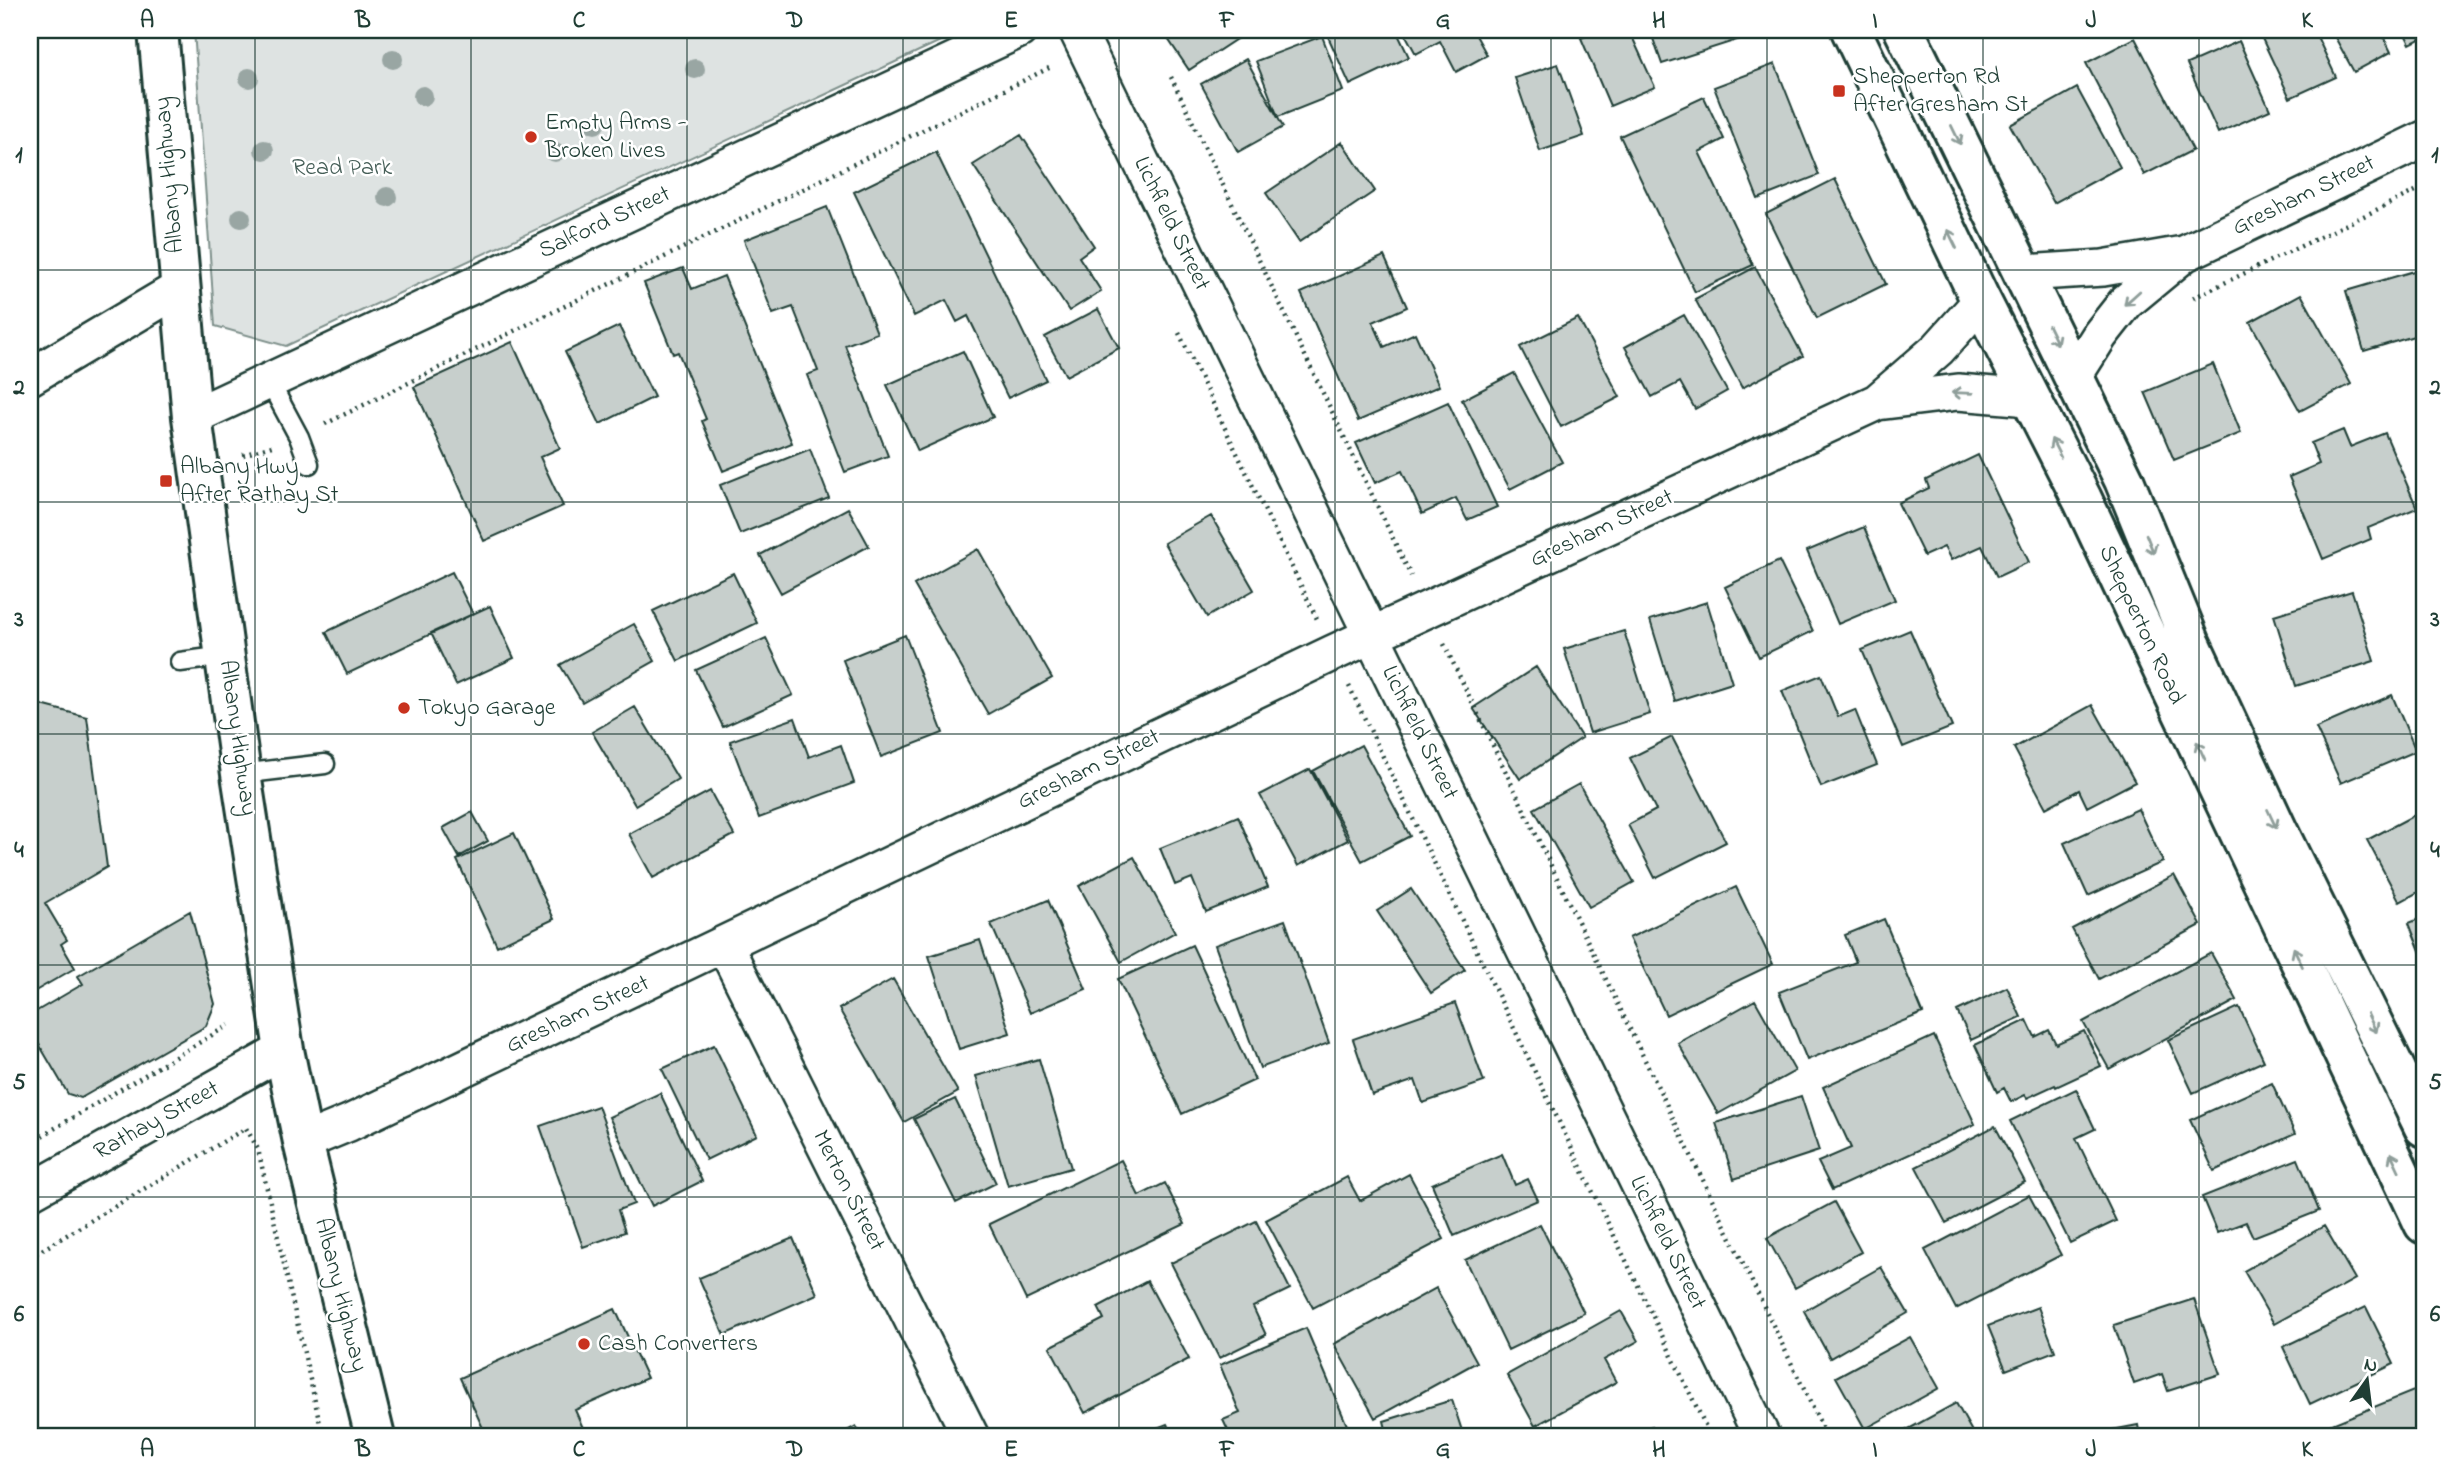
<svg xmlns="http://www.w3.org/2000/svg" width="2454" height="1467" font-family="'Indie Flower',sans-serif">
	<rect width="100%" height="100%" fill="#fff"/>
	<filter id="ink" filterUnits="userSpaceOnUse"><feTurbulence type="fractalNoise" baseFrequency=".0143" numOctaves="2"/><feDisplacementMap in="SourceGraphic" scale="14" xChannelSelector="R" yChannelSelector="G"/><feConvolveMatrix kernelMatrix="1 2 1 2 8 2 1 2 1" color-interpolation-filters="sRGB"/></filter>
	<g filter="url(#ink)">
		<path fill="#dee3e2" stroke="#7e908b" stroke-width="2" d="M194 30H964L286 346 215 326Z"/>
		<path fill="#c7cfcc" stroke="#1f3d34" stroke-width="2" d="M1162 30H1250L1189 70Z
			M1325 30H1396L1409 57 1350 85Z
			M1403 30H1473L1487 55 1456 72 1440 41 1416 54Z
			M1600 30H1629L1655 87 1610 106 1581 38Z
			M1650 30H1754L1756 34 1662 64Z
			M2258 30H2314L2336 77 2290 98Z
			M2331 30H2380L2391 52 2354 72Z
			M2403 30H2424V37L2410 44Z
			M1322 36 1343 91 1278 117 1256 61Z
			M2135 38 2193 150 2144 175 2086 63Z
			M2239 41 2270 110 2218 133 2187 64Z
			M1246 59 1283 127 1238 152 1201 84Z
			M1558 64 1584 136 1540 151 1515 78Z
			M1775 64 1819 175 1758 199 1714 87Z
			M2077 88 2120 167 2054 203 2010 125Z
			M1704 97 1724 139 1699 152 1753 265 1695 292 1620 136Z
			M1021 135 1094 246 1079 257 1101 291 1069 311 973 165Z
			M1342 142 1375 191 1299 242 1266 193Z
			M936 152 1046 380 1008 398 968 316 957 322 946 300 914 316 854 192Z
			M1835 179 1886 284 1817 318 1766 214Z
			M827 207 877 333 845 345 888 456 845 472 807 375 818 371 793 307 773 314 744 240Z
			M1384 256 1407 307 1373 322 1384 347 1415 333 1439 386 1358 421 1301 293Z
			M1755 267 1803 356 1742 388 1695 299Z
			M683 268 692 289 724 276 792 443 723 471 702 421 706 419 678 352 673 354 644 283Z
			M2424 268V333L2364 351 2346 291Z
			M2301 294 2351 384 2300 411 2250 322Z
			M1098 309 1119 348 1066 376 1045 337Z
			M1684 315 1727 391 1695 409 1680 382 1652 397 1625 347Z
			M1578 318 1620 397 1561 427 1520 347Z
			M619 326 654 397 600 424 565 352Z
			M512 342 560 448 540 457 563 506 484 541 414 387Z
			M963 351 993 417 918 451 887 385Z
			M2213 364 2241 433 2174 460 2145 392Z
			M1514 373 1562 462 1510 489 1462 400Z
			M1448 402 1497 507 1467 520 1456 498 1422 514 1402 471 1375 483 1356 443Z
			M2343 430 2350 447 2385 433 2417 508 2368 528 2371 539 2323 559 2289 477 2319 464 2311 443Z
			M810 449 829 498 740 534 720 485Z
			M1978 455 2029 562 1997 577 1982 546 1951 560 1944 547 1924 556 1898 503 1929 488 1926 480Z
			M848 508 869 546 781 593 760 555Z
			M1211 516 1254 590 1207 617 1164 543Z
			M1864 527 1895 600 1838 624 1807 551Z
			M978 549 1052 678 988 714 914 585Z
			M1779 561 1813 631 1759 657 1725 587Z
			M452 572 473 614 347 674 326 632Z
			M733 573 757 623 678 661 653 611Z
			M2352 591 2374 661 2296 686 2274 615Z
			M1707 602 1732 683 1675 701 1650 620Z
			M490 606 514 658 456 685 431 633Z
			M634 624 655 661 582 702 560 665Z
			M1910 630 1952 727 1903 747 1862 650Z
			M1624 631 1650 714 1590 733 1564 649Z
			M905 635 943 733 881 757 843 660Z
			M766 638 793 695 723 727 696 670Z
			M1536 667 1582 738 1520 779 1473 708Z
			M1821 675 1838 717 1855 710 1877 765 1821 787 1782 691Z
			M2392 695 2416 751 2341 783 2316 728Z
			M30 702 87 717 107 867 45 903 67 940 61 944 75 968 30 994Z
			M2092 705 2135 782 2087 807 2079 790 2046 808 2014 748Z
			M635 707 678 779 635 805 592 732Z
			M795 718 809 757 841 745 854 783 759 818 730 741Z
			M1672 737 1726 842 1655 878 1628 825 1656 810 1630 758Z
			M1361 745 1410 836 1362 861 1313 771Z
			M1310 769 1348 840 1298 866 1260 795Z
			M1579 784 1634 882 1589 907 1534 809Z
			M710 791 734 835 653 878 629 834Z
			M2138 809 2163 862 2088 896 2064 843Z
			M2424 810V889L2400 902 2367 840Z
			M472 812 488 841 459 857 443 828Z
			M1238 816 1268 887 1206 912 1192 878 1175 885 1160 848Z
			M514 833 554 919 497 946 457 860Z
			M1134 857 1175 932 1121 962 1079 886Z
			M2174 875 2201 925 2099 979 2072 929Z
			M1736 887 1773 964 1666 1015 1629 938Z
			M1411 889 1465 970 1431 993 1377 911Z
			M1048 900 1086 989 1030 1013 991 924Z
			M190 911 215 1004 206 1026 81 1098 68 1094 30 1029V1015L83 984 78 976Z
			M2424 917V961L2409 923Z
			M1884 919 1923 1013 1807 1060 1779 992 1856 962 1845 935Z
			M1285 920 1329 1043 1260 1068 1215 945Z
			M980 940 1010 1033 959 1049 929 956Z
			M1192 945 1255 1080 1182 1114 1118 979Z
			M2211 953 2237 1000 2109 1069 2083 1022Z
			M893 979 958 1092 904 1122 839 1009Z
			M2007 987 2021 1017 1971 1040 1957 1011Z
			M1755 1000 1795 1071 1718 1114 1678 1043Z
			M1455 1003 1484 1082 1423 1103 1415 1080 1372 1095 1353 1039Z
			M2239 1007 2264 1061 2193 1093 2168 1040Z
			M2027 1020 2035 1037 2049 1030 2056 1044 2084 1031 2101 1066 2056 1087 2055 1085 2027 1098 2025 1095 2011 1102 2004 1088 1997 1092 1975 1045Z
			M1934 1036 1975 1124 1832 1190 1818 1162 1851 1148 1823 1087Z
			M714 1045 757 1135 706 1160 662 1069Z
			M1039 1059 1071 1168 1008 1186 976 1076Z
			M2272 1083 2295 1134 2214 1171 2190 1120Z
			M2076 1089 2095 1129 2076 1138 2116 1221 2070 1243 2010 1121Z
			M660 1093 702 1181 652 1206 609 1117Z
			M1801 1096 1819 1151 1734 1179 1716 1123Z
			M955 1099 996 1183 956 1203 914 1119Z
			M598 1106 634 1204 618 1210 625 1232 583 1247 540 1126Z
			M1995 1126 2025 1182 1946 1223 1916 1167Z
			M1502 1154 1515 1185 1528 1179 1538 1200 1454 1236 1432 1184Z
			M2298 1159 2319 1211 2253 1237 2246 1222 2217 1233 2202 1197Z
			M1121 1160 1139 1196 1165 1183 1185 1224 1026 1300 989 1224Z
			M1409 1174 1444 1239 1313 1308 1266 1220 1347 1177 1360 1201Z
			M2029 1195 2061 1255 1956 1309 1925 1250Z
			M1834 1202 1861 1252 1795 1288 1767 1238Z
			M1256 1221 1290 1289 1253 1307 1266 1335 1219 1358 1171 1263Z
			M1540 1224 1584 1313 1508 1350 1465 1260Z
			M2324 1226 2355 1279 2274 1324 2244 1271Z
			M793 1238 817 1294 724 1335 699 1278Z
			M1881 1267 1908 1313 1830 1358 1804 1311Z
			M1147 1281 1189 1359 1085 1413 1050 1347 1104 1319 1098 1307Z
			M1436 1288 1477 1362 1375 1418 1334 1344Z
			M2194 1299 2220 1374 2168 1391 2162 1374 2134 1384 2114 1325Z
			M2038 1307 2055 1351 2006 1370 1988 1326Z
			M2366 1307 2394 1364 2310 1404 2283 1347Z
			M615 1309 647 1378 575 1410 587 1437H487L460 1378Z
			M1621 1311 1638 1341 1604 1360 1616 1382 1535 1426 1507 1375Z
			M1306 1328 1349 1430 1332 1437H1231L1223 1420 1240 1413 1220 1365Z
			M1910 1337 1939 1388 1865 1429 1836 1377Z
			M2421 1388 2424 1396V1437H2320L2317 1430Z
			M1452 1400 1464 1437H1388L1384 1421Z
			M1956 1403 1975 1437H1894Z
			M1167 1424 1173 1437H1134Z
			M2138 1425 2140 1437H2076Z
			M856 1426 863 1437H836Z
			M1652 1426 1656 1437H1620Z"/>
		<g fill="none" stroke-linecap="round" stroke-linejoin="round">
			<defs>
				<path id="service" d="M269 381 299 437 309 464
					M180 662 225 656
					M241 774 325 764"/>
				<path id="minor" d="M1077 30 1762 1437
					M2023 273 2103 268 2184 254
					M2074 376 2100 335 2126 302 2184 254 2424 139
					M30 377 180 288
					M1877 402 1958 392 2030 398
					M192 417 1019 30
					M725 946 971 1437
					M303 1142 349 1123 1333 653 1877 402 1938 349 1981 301
					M30 1192 284 1050"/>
				<path id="secondary" d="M158 30 192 417 241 774 284 1050 303 1142 375 1437"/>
				<path id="trunk" d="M1851 30 1981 301 2082 499 2424 1224
					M1904 30 2124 480 2191 644 2278 831 2424 1127"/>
			</defs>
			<use href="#service" stroke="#1f3d34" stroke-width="23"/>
			<use href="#minor" stroke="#1f3d34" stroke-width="40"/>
			<use href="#secondary" stroke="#1f3d34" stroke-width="44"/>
			<use href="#trunk" stroke="#1f3d34" stroke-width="44"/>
			<path stroke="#1f3d34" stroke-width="4.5" stroke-dasharray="2 5" stroke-linecap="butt" d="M1171 77 1411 576
				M2193 298 2424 187
				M1179 333 1317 619
				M325 424 1051 67
				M243 455 272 446
				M1444 644 1827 1437
				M1349 686 1711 1437
				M30 1143 229 1025
				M30 1257 246 1128 258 1149 323 1437"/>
			<use href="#service" stroke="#fff" stroke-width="18"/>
			<use href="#minor" stroke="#fff" stroke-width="35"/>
			<use href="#secondary" stroke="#fff" stroke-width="38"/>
			<use href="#trunk" stroke="#fff" stroke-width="38"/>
		</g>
		<g fill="#99a6a3">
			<circle cx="393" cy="59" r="10"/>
			<circle cx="695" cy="69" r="10"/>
			<circle cx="249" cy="78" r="10"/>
			<circle cx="423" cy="96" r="10"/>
			<circle cx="595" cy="124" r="10"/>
			<circle cx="264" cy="150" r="10"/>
			<circle cx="555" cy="152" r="10"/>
			<circle cx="387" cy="197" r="10"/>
			<circle cx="241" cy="218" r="10"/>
		</g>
		<defs><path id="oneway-shaft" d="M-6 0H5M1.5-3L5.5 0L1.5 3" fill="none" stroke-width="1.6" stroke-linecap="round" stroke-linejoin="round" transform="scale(1.75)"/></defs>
		<g stroke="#8f9e9a">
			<use href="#oneway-shaft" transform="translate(1956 135) rotate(64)"/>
			<use href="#oneway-shaft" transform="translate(1952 239) rotate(-116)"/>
			<use href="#oneway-shaft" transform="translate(2132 298) rotate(138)"/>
			<use href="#oneway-shaft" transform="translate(2053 335) rotate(64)"/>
			<use href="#oneway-shaft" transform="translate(1962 393) rotate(-178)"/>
			<use href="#oneway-shaft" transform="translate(2056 448) rotate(-117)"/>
			<use href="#oneway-shaft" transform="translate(2150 544) rotate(68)"/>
			<use href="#oneway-shaft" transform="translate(2201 751) rotate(-115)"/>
			<use href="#oneway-shaft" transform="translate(2272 819) rotate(65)"/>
			<use href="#oneway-shaft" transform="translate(2298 957) rotate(-115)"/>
			<use href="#oneway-shaft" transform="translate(2372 1023) rotate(64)"/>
			<use href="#oneway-shaft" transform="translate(2395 1162) rotate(-115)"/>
		</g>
	</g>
	<path fill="none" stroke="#1f3d34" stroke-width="2" stroke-opacity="0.55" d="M255 30V1437M471 30V1437M687 30V1437M903 30V1437M1119 30V1437M1335 30V1437M1551 30V1437M1767 30V1437M1983 30V1437M2199 30V1437M30 270H2424M30 502H2424M30 734H2424M30 965H2424M30 1197H2424"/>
	<g fill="#c8321e" stroke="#fff" stroke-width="2.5">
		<rect x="1832" y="84" width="14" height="14" rx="3.5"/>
		<circle cx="531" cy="137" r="7"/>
		<rect x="159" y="474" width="14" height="14" rx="3.5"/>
		<circle cx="404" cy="708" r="7"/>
		<circle cx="584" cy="1344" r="7"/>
	</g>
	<g text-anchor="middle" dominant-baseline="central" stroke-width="5" stroke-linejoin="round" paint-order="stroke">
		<g font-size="24" fill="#1f3d34" stroke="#fff" text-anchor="start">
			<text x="1853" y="77">Shepperton Rd<tspan x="1853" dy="28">After Gresham St</tspan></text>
			<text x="545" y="123">Empty Arms -<tspan x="545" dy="28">Broken Lives</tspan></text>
			<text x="180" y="467">Albany Hwy<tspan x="180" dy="28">After Rathay St</tspan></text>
			<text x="418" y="708">Tokyo Garage</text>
			<text x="598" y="1344">Cash Converters</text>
		</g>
		<g font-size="24" fill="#455e57" stroke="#fff">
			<text x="342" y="168">Read Park</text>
		</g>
		<g font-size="24" fill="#1f3d34" stroke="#fff">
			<text transform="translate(170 175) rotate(-95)">Albany Highway</text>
			<text transform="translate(2304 196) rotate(-26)">Gresham Street</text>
			<text transform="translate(605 223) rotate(-25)">Salford Street</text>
			<text transform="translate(1171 224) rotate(64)">Lichfield Street</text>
			<text transform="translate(1602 529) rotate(-25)">Gresham Street</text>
			<text transform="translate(2141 625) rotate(65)">Shepperton Road</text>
			<text transform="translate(1419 733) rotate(64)">Lichfield Street</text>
			<text transform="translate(237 738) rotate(82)">Albany Highway</text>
			<text transform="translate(1089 770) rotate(-26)">Gresham Street</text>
			<text transform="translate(578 1015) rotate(-25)">Gresham Street</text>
			<text transform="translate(157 1121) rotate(-29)">Rathay Street</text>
			<text transform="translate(848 1191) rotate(63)">Merton Street</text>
			<text transform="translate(1667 1243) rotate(64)">Lichfield Street</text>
			<text transform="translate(340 1295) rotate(76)">Albany Highway</text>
		</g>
	</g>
	<rect width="2454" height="1467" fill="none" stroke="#fff" stroke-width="77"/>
	<g transform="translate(2367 1380) rotate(14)" stroke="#ffffff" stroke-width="5" paint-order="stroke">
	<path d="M0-5L12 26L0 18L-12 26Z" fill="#1f3d34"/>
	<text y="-10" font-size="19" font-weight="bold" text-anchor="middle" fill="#1f3d34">N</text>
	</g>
	<rect x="38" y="38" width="2378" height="1390" fill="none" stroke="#1f3d34" stroke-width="2.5"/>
	<g font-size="23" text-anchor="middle" font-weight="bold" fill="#1f3d34">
		<text x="147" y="27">A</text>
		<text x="363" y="27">B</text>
		<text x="579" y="27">C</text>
		<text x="795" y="27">D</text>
		<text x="1011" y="27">E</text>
		<text x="1227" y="27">F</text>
		<text x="1443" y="27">G</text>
		<text x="1659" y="27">H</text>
		<text x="1875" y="27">I</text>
		<text x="2091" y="27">J</text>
		<text x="2307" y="27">K</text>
		<text x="19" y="162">1</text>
		<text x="2435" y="162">1</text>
		<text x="19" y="394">2</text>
		<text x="2435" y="394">2</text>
		<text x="19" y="626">3</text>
		<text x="2435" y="626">3</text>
		<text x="19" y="857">4</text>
		<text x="2435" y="857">4</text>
		<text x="19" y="1089">5</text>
		<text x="2435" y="1089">5</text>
		<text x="19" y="1321">6</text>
		<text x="2435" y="1321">6</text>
		<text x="147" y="1456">A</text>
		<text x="363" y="1456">B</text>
		<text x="579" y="1456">C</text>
		<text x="795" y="1456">D</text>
		<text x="1011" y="1456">E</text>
		<text x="1227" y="1456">F</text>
		<text x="1443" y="1456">G</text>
		<text x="1659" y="1456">H</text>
		<text x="1875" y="1456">I</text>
		<text x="2091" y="1456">J</text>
		<text x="2307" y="1456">K</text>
	</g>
</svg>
